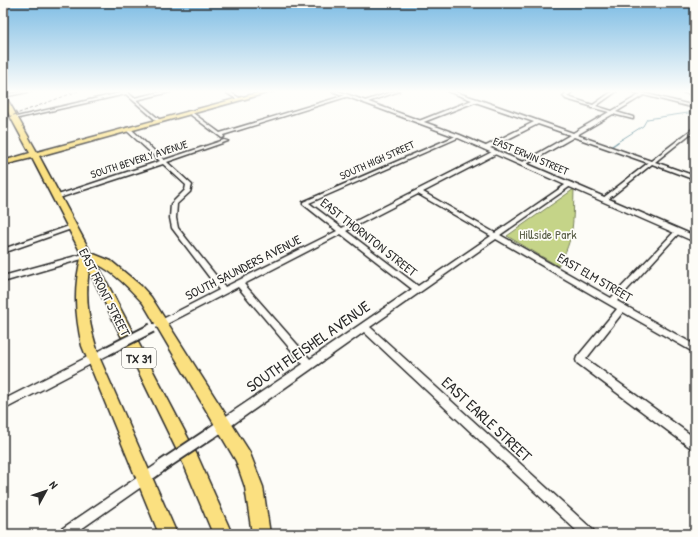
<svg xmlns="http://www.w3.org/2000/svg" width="698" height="537" font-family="'Patrick Hand',sans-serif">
	<rect width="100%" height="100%" fill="#fdfcf7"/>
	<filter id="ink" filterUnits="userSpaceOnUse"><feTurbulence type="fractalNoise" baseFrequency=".025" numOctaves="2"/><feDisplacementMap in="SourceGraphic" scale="8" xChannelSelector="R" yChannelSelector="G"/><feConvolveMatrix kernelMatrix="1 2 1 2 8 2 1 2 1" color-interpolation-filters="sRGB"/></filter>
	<g filter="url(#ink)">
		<path fill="#c5d488" stroke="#78805a" d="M574 189C573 222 575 238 558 266L507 236Z"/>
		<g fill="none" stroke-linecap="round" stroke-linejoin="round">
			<path stroke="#5d8996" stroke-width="1" d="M616 143 643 126 647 119 695 112"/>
			<path stroke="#5d8996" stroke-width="1.5" d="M612 146 618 142"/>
			<defs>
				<path id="street" d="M25 91H32L3 97V95Z
					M122 91H126L134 98 165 91H171L170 92 136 100 160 120V122H158L126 94 14 119 12 118 124 92Z
					M224 91H228L241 99 238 100Z
					M394 91H399L365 103 362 102Z
					M447 91H452L477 99 573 133 609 112 594 108H591L590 106 566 99 563 96 567 92 564 91 572 92 567 96 568 97 593 105 613 91H617L596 106 612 111 641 94 630 91H635L695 106V108L644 95 616 112 633 117V119L613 114 577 135 651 161 695 127V130L655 162 695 176V180L652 164 607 200H603V198L648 163 574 137 525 165H521V163L570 135 538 124 488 149H484V147L534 122 475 102 421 123H419V121L472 100Z
					M346 95 349 96 223 135 224 137 222 138 187 112 190 111 220 133Z
					M126 128H130L164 160 224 140 228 141 167 162 192 185 190 192 177 204 176 218 178 228 225 287 337 231 303 204V202L458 135 460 136V137L309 203 342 228 494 151H498V153L423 192 495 233 568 183H572V185L500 235 611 298 676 230H680L681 231 680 232 617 301 695 345V353L623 312 586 359 695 438V449L691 448 577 363 576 360 577 357 617 309 496 239 370 327 593 530 595 534H580L364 332 215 437 211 438 207 437 206 433 207 429 303 364 238 287 161 327 158 328 155 327 154 325 155 323 219 290 172 228 170 218 171 204 185 190 186 185 163 164 59 198H55V196L160 161 126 130ZM418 194 491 236 418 286 346 231ZM341 234 412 289 310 359 244 284Z
					M72 225 74 226 75 227 74 228 3 253V249Z
					M87 253H89L90 255 89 257 3 282V276Z
					M107 347 110 348 111 351 110 354 3 410V400Z
					M160 462 164 463 165 467 164 471 74 534H58L60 530Z"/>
				<path id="secondary" d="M332 91H338L460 135 695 236V242L456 137Z
					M677 91H695V95Z"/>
				<path id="primary" d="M265 91H274L39 156 91 253 111 261 141 286 151 297 249 451 263 487 270 534H252L245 487 236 461 143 303C130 289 114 272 97 264L197 455 232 534H213L185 467 89 270C84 301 90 329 100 359L177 534H159L82 346C75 315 73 286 82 255L32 158 3 165V161L30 153 3 103V95L6 97 37 152Z"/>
			</defs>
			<use href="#street" stroke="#2b2b2b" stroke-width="3"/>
			<use href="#secondary" stroke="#2b2b2b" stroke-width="3"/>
			<use href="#primary" stroke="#2b2b2b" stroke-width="3"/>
			<use href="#street" fill="#fdfcf7" fill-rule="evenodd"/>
			<use href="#secondary" fill="#fdfcf7" fill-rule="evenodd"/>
			<use href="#primary" fill="#fbe080" fill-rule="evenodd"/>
			<path stroke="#2b2b2b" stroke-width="1" stroke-dasharray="3.5 2" stroke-linecap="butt" d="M3 119 78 91"/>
			<defs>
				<path id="street-bridge-far1" d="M107 351 152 328"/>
				<path id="street-bridge" d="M160 467 211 433"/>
			</defs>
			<use href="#street-bridge-far1" stroke="#2b2b2b" stroke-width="12" stroke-linecap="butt"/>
			<use href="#street-bridge" stroke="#2b2b2b" stroke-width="14" stroke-linecap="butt"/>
			<use href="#street-bridge-far1" stroke="#fdfcf7" stroke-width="8"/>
			<use href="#street-bridge" stroke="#fdfcf7" stroke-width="10"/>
		</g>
	</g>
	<linearGradient id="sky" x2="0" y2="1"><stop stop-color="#7dbce4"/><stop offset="0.55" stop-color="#fefefb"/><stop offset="1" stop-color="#fefefb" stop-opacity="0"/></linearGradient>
	<rect width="698" height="166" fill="url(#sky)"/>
	<g text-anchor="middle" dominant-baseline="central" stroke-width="3.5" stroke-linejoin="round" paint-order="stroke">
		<g font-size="11" fill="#2b2b2b" stroke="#fdfcf7">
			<text transform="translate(531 156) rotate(23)">EAST ERWIN STREET</text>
			<text transform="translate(139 159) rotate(-18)">SOUTH BEVERLY AVENUE</text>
			<text transform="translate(377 160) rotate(-24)">SOUTH HIGH STREET</text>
		</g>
		<rect fill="#fdfcf7" stroke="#6a6a68" stroke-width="1" x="122" y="348" width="34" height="20" rx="3"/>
		<g font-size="12" font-weight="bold" fill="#2b2b2b">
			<text x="139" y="358">TX 31</text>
		</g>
		<g font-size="13" fill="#595e47" stroke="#fdfcf7">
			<text x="548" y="234">Hillside Park</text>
		</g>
		<g font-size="13" fill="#2b2b2b" stroke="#fdfcf7">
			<text transform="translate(369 237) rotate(38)">EAST THORNTON STREET</text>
			<text transform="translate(243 267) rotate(-27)">SOUTH SAUNDERS AVENUE</text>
			<text transform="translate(595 277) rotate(30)">EAST ELM STREET</text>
			<text transform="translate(105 292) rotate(63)">EAST FRONT STREET</text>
		</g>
		<g font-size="16" fill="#2b2b2b" stroke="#fdfcf7">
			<text transform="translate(308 346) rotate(-35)">SOUTH FLEISHEL AVENUE</text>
			<text transform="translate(487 419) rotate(43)">EAST EARLE STREET</text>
		</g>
	</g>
	<rect width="698" height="537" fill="none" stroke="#fdfcf7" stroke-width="16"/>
	<rect x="8" y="8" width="682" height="521" fill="none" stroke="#2b2b2b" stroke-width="1.5" filter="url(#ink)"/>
	<g transform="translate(46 491) rotate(50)" stroke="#fdfcf7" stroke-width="3" paint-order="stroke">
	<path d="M0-3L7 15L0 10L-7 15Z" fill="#2b2b2b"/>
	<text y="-6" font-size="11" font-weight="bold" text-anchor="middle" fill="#2b2b2b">N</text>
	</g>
</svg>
